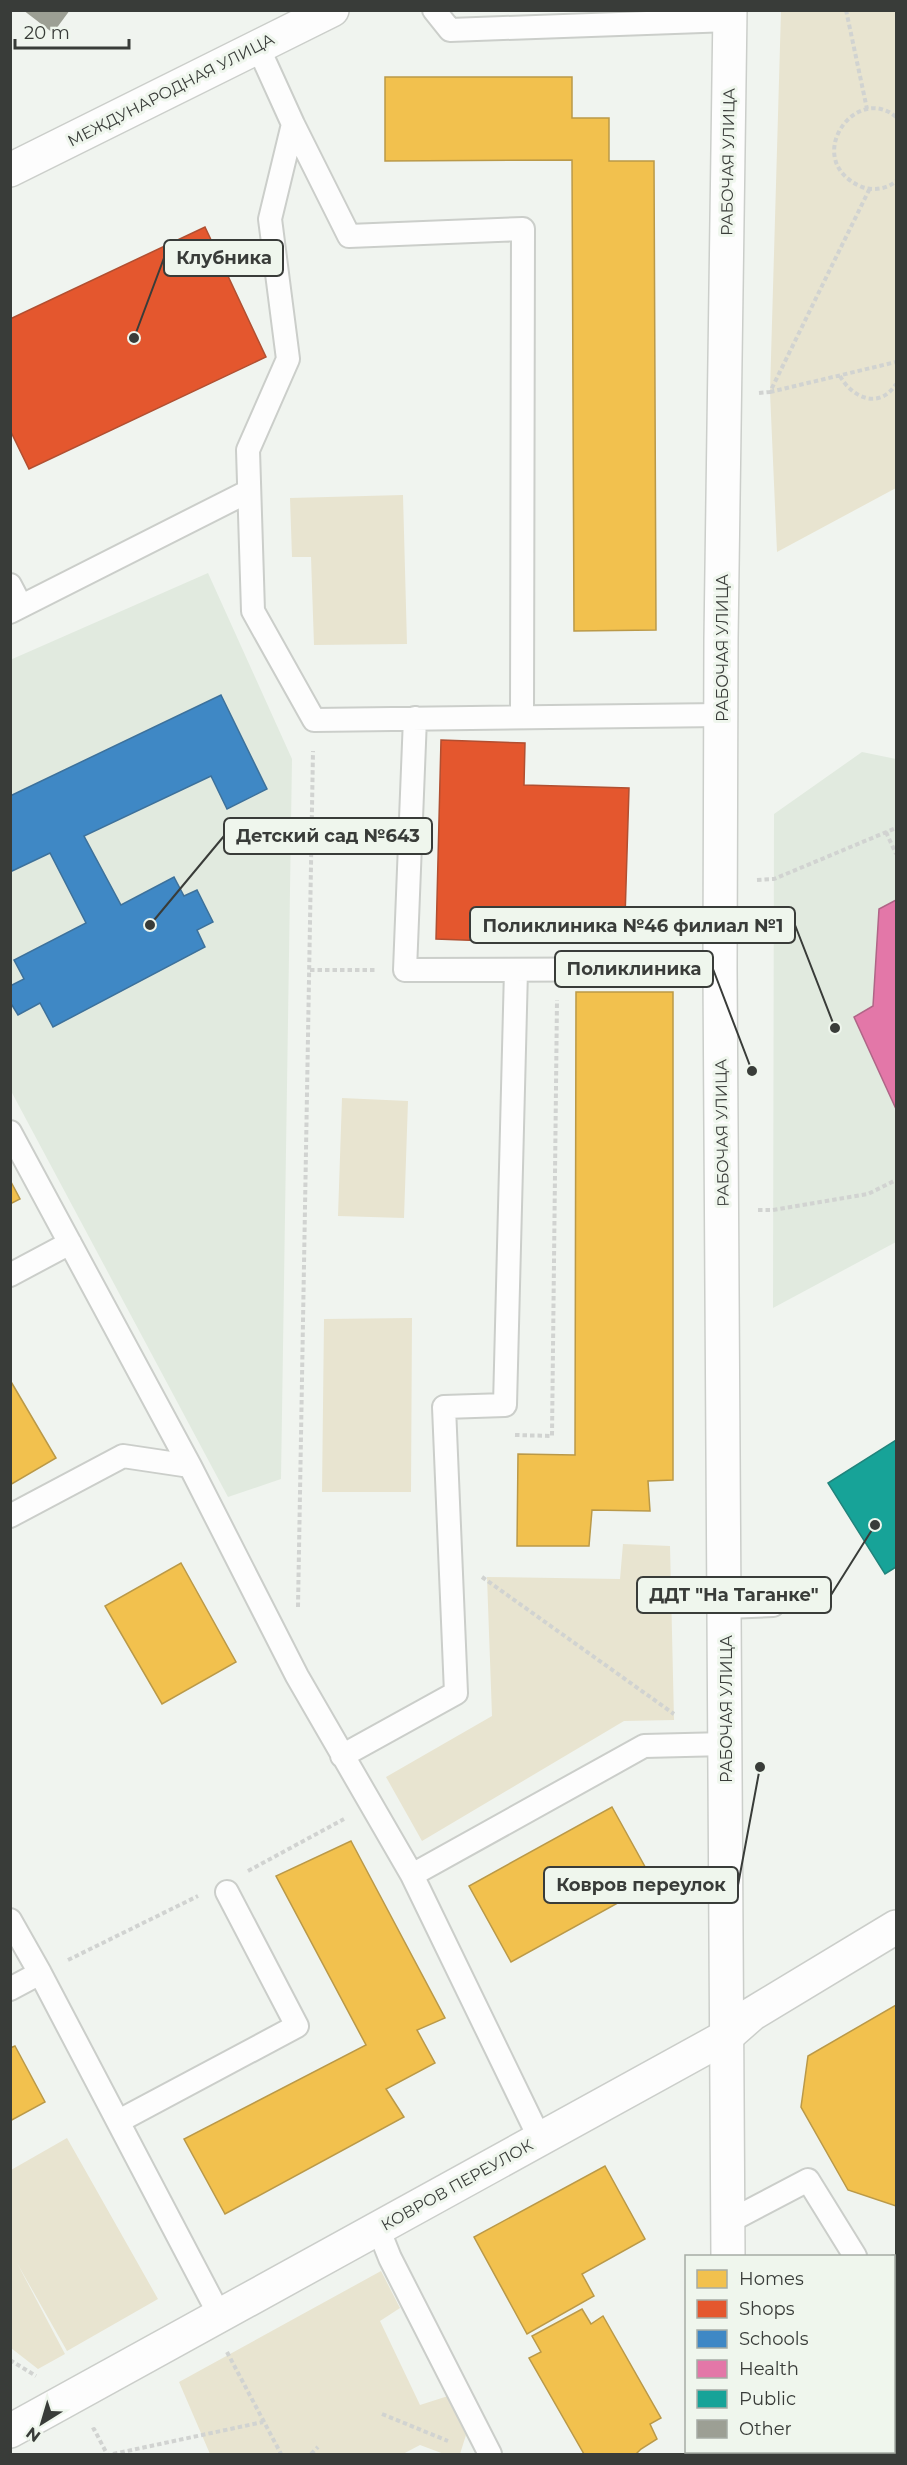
<svg xmlns="http://www.w3.org/2000/svg" width="907" height="2465" font-family="Montserrat,sans-serif">
	<rect width="100%" height="100%" fill="#f0f4ef"/>
	<path fill="#e1eadf" d="M208 573 292 759 281 1479 228 1497 11 1091 10 660Z
		M862 752 896 759V1242L773 1308 774 814Z"/>
	<path fill="#e8e4d0" d="M781 11H896V488L777 552 770 392Z
		M403 495 407 644 314 645 311 557H292L290 498Z
		M342 1098 408 1101 404 1218 338 1216Z
		M412 1318 411 1492H322L324 1319Z
		M623 1544 670 1546 674 1720 624 1721 422 1841 386 1777 492 1716 487 1577 620 1579Z
		M67 2138 158 2299 67 2351 17 2263 65 2354 38 2369 11 2348V2170Z
		M381 2271 400 2308 380 2321 420 2405 448 2396 466 2435 460 2454H444L420 2445 403 2454H210L179 2382Z"/>
	<path fill="#f2c14e" stroke="#ba9948" stroke-width="1.5" d="M385 77H572V118H609V161H654L656 630 574 631 572 160 385 161Z
		M576 992H673V1480L648 1481 650 1511 592 1510 589 1546H517L518 1454 575 1455Z
		M10 1180 20 1199 10 1204Z
		M10 1380 56 1458 10 1485Z
		M181 1563 236 1662 162 1704 105 1606Z
		M612 1807 654 1883 511 1962 469 1886Z
		M351 1841 445 2018 417 2030 435 2063 386 2089 404 2117 225 2214 184 2139 366 2045 276 1876Z
		M896 2005V2206L848 2190 801 2107 808 2056Z
		M15 2046 45 2102 10 2121V2048Z
		M605 2166 645 2239 582 2274 594 2296 527 2334 474 2237Z
		M582 2309 591 2324 603 2316 661 2418 650 2424 657 2439 641 2449 636 2454H584L529 2358 541 2352 532 2336Z
		M896 2422V2454H835L841 2452H894V2423Z"/>
	<path fill="#e4572e" stroke="#b14f31" stroke-width="1.5" d="M205 227 266 357 29 469 10 430V319Z
		M441 740 525 743 524 785 629 788 625 918 520 916 519 942 436 939Z"/>
	<path fill="#3f88c5" stroke="#3d719b" stroke-width="1.5" d="M221 695 267 789 227 809 211 776 84 836 121 905 174 877 184 896 197 890 213 922 197 930 205 947 53 1027 40 1003 18 1015 10 1002V986L24 979 14 960 86 923 50 853 10 872V796Z"/>
	<path fill="#e377a8" stroke="#b06587" stroke-width="1.5" d="M896 900V1109L854 1017 873 1006 879 909Z"/>
	<path fill="#17a398" stroke="#21847c" stroke-width="1.5" d="M896 1440V1567L885 1574 828 1483Z"/>
	<path fill="#9c9f94" d="M23 10H70L53 33Z"/>
	<g fill="none" stroke-linecap="round" stroke-linejoin="round">
		<defs>
			<path id="lane" d="M434 10 450 30 730 20
				M258 47 293 124 270 219 288 359 248 450 253 611 314 720 721 715
				M293 124 349 236 523 229 522 717
				M10 585 21 606
				M10 612 249 491
				M415 718 405 970 720 969
				M10 1132 190 1466
				M10 1275 70 1243
				M10 1516 123 1456 190 1466 297 1676 412 1875 540 2139
				M726 1607 773 1605
				M342 1756 456 1693 444 1407 505 1405 516 970
				M412 1875 644 1746 726 1744
				M10 1920 40 1973
				M10 1989 40 1973 220 2316
				M119 2121 297 2026 227 1892
				M728 2222 808 2180 855 2256
				M378 2228 390 2258 490 2454
				M894 2268 896 2267
				M894 2363 896 2362"/>
			<path id="street" d="M10 170 332 10
				M10 2431 727 2036 752 2014 896 1927"/>
			<path id="secondary" d="M728 2256 720 969 721 639 730 10
				M728 2452V2454"/>
		</defs>
		<use href="#lane" stroke="#cbceca" stroke-width="26"/>
		<use href="#street" stroke="#cbceca" stroke-width="36"/>
		<use href="#secondary" stroke="#cbceca" stroke-width="36"/>
		<path stroke="#d1d3d1" stroke-width="4" stroke-dasharray="4.5 3" stroke-linecap="butt" d="M846 10 867 109
			M896 117C855 82 800 161 862 187 873 191 888 189 896 181
			M840 376C852 398 880 410 896 384
			M770 392 896 362
			M759 393 770 392 869 190
			M886 832 896 854
			M757 880 774 879 896 828
			M310 970H375
			M758 1210H773L868 1194 896 1180
			M515 1435 552 1436 557 1000
			M482 1577 674 1714
			M298 1607 313 751
			M248 1871 344 1819
			M68 1960 198 1896
			M227 2352 281 2454
			M10 2360 36 2376
			M382 2414 448 2441
			M92 2430 94 2429 107 2454
			M113 2454 263 2422
			M311 2454 318 2447"/>
		<use href="#lane" stroke="#fdfdfd" stroke-width="22"/>
		<use href="#street" stroke="#fdfdfd" stroke-width="33"/>
		<use href="#secondary" stroke="#fdfdfd" stroke-width="33"/>
	</g>
	<g text-anchor="middle" dominant-baseline="central" stroke-width="6" stroke-linejoin="round" paint-order="stroke">
		<g font-size="16" fill="#393c39" stroke="#eff6ed">
			<text transform="translate(171 90) rotate(-27)">МЕЖДУНАРОДНАЯ УЛИЦА</text>
			<text transform="translate(728 162) rotate(-89)">РАБОЧАЯ УЛИЦА</text>
			<text transform="translate(722 648) rotate(-90)">РАБОЧАЯ УЛИЦА</text>
			<text transform="translate(722 1133) rotate(-91)">РАБОЧАЯ УЛИЦА</text>
			<text transform="translate(726 1709) rotate(-90)">РАБОЧАЯ УЛИЦА</text>
			<text transform="translate(457 2185) rotate(-29)">КОВРОВ ПЕРЕУЛОК</text>
		</g>
	</g>
	<path fill="none" stroke="#393c39" stroke-width="2" d="M134 338L164 258M150 925L224 836M835 1028L795 925M752 1071L713 969M875 1525L831 1595M760 1767L738 1885"/>
	<g fill="#393c39" stroke="#eff6ed" stroke-width="2">
		<circle cx="134" cy="338" r="6"/>
		<circle cx="150" cy="925" r="6"/>
		<circle cx="835" cy="1028" r="6"/>
		<circle cx="752" cy="1071" r="6"/>
		<circle cx="875" cy="1525" r="6"/>
		<circle cx="760" cy="1767" r="6"/>
	</g>
	<g fill="#eff6ed" stroke="#393c39" stroke-width="2">
		<rect x="164" y="240" width="119" height="36" rx="6"/>
		<rect x="224" y="818" width="208" height="36" rx="6"/>
		<rect x="470" y="907" width="325" height="36" rx="6"/>
		<rect x="555" y="951" width="158" height="36" rx="6"/>
		<rect x="637" y="1577" width="194" height="36" rx="6"/>
		<rect x="544" y="1867" width="194" height="36" rx="6"/>
	</g>
	<g font-size="18" text-anchor="middle" font-weight="bold" fill="#393c39">
		<text x="224" y="264">Клубника</text>
		<text x="328" y="842">Детский сад №643</text>
		<text x="633" y="932">Поликлиника №46 филиал №1</text>
		<text x="634" y="975">Поликлиника</text>
		<text x="734" y="1601">ДДТ "На Таганке"</text>
		<text x="641" y="1891">Ковров переулок</text>
	</g>
	<rect width="907" height="2465" fill="none" stroke="#393c39" stroke-width="24"/>
	<rect x="685" y="2255" width="210" height="198" fill="#eff6ed" stroke="#a6aca5" stroke-width="1.5"/>
	<rect x="697" y="2270" width="30" height="18" fill="#f2c14e" stroke="#a6aca5" stroke-width="1.5"/>
	<text x="739" y="2285" font-size="18" fill="#393c39">Homes</text>
	<rect x="697" y="2300" width="30" height="18" fill="#e4572e" stroke="#a6aca5" stroke-width="1.5"/>
	<text x="739" y="2315" font-size="18" fill="#393c39">Shops</text>
	<rect x="697" y="2330" width="30" height="18" fill="#3f88c5" stroke="#a6aca5" stroke-width="1.5"/>
	<text x="739" y="2345" font-size="18" fill="#393c39">Schools</text>
	<rect x="697" y="2360" width="30" height="18" fill="#e377a8" stroke="#a6aca5" stroke-width="1.5"/>
	<text x="739" y="2375" font-size="18" fill="#393c39">Health</text>
	<rect x="697" y="2390" width="30" height="18" fill="#17a398" stroke="#a6aca5" stroke-width="1.5"/>
	<text x="739" y="2405" font-size="18" fill="#393c39">Public</text>
	<rect x="697" y="2420" width="30" height="18" fill="#9c9f94" stroke="#a6aca5" stroke-width="1.5"/>
	<text x="739" y="2435" font-size="18" fill="#393c39">Other</text>
	<g transform="translate(42 2423) rotate(217)" stroke="#eff6ed" stroke-width="4.5" paint-order="stroke">
	<path d="M0-4.5L10 22L0 15L-10 22Z" fill="#393c39"/>
	<text y="-9" font-size="16" font-weight="bold" text-anchor="middle" fill="#393c39">N</text>
	</g>
	<path d="M15 39v9h114v-9" fill="none" stroke="#393c39" stroke-width="3"/>
	<text x="24" y="39" font-size="18" fill="#393c39" stroke="#eff6ed" stroke-width="4.5" paint-order="stroke">20 m</text>
</svg>
